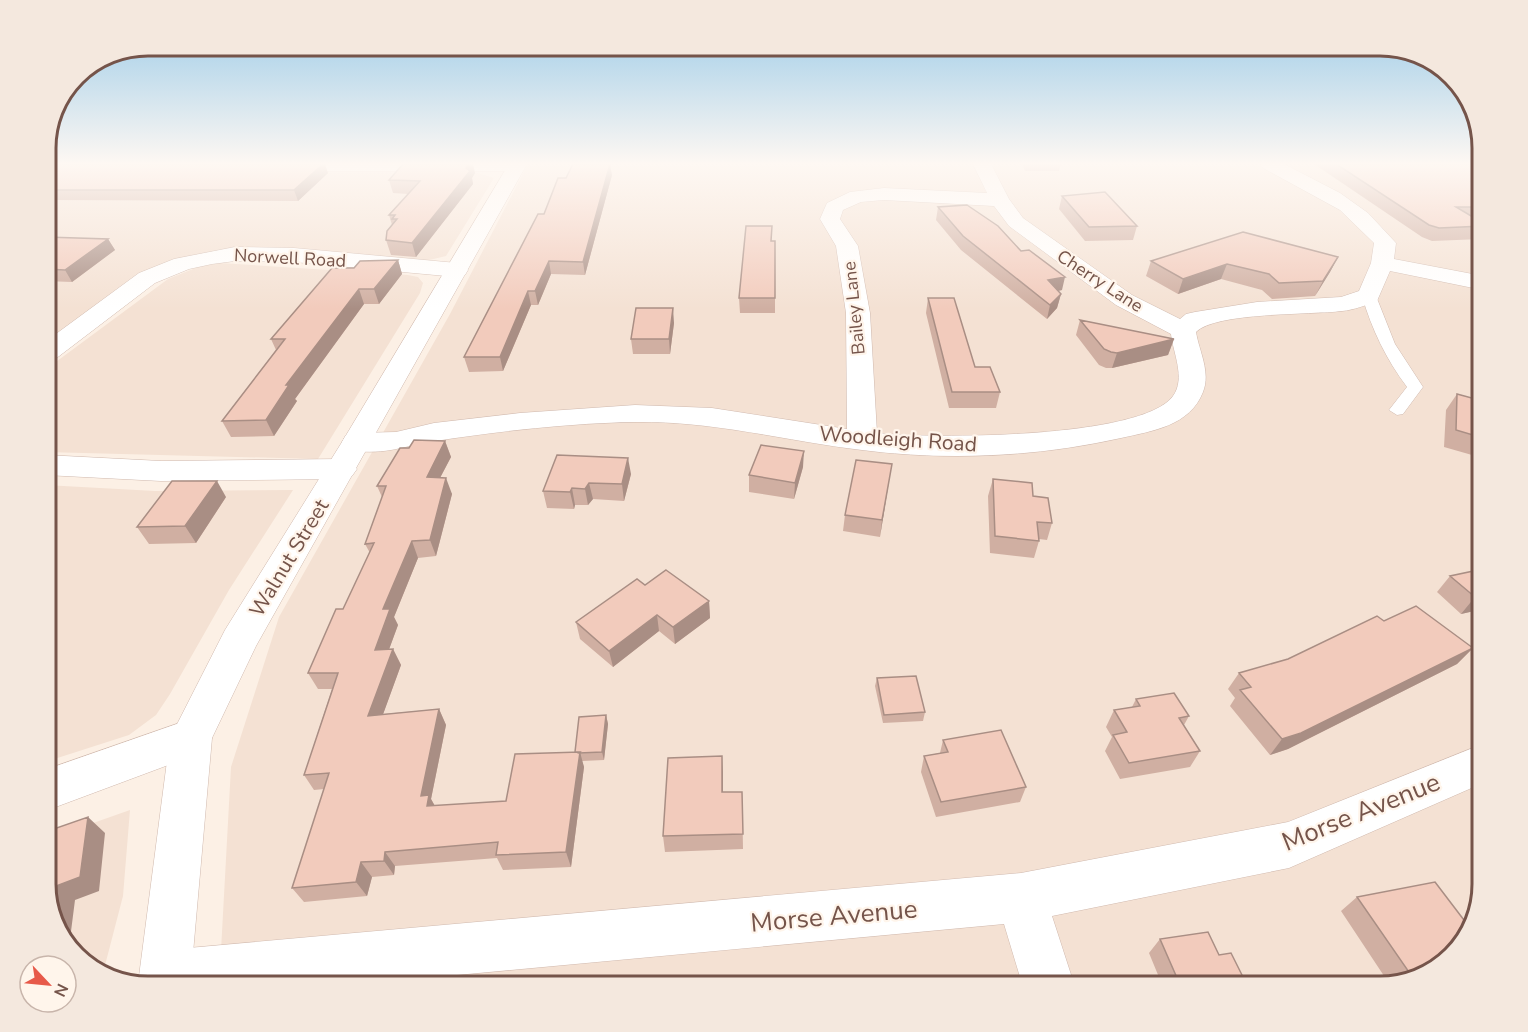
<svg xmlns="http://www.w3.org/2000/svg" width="1528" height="1032" font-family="'Nunito Sans',sans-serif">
	<rect width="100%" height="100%" fill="#fcf0e5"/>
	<path fill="#f4e1d3" d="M193 164 180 173 474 172 494 178 446 256 421 262 244 248 221 249 184 257 157 266 128 281 45 344V178Z
		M528 164H1483V885L1466 942 1431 973 1381 987H219L231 767 279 617 450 314Z
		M220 263 408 275 418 277 423 283 420 293 318 459 45 452V370L168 279 198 267Z
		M45 485 155 491 293 490 229 590 170 694 156 715 129 735 45 762Z
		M130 810 123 896 103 973 90 970 59 935 45 840Z"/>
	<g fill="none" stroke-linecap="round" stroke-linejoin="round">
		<defs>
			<path id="service" d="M1369 292 1376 296 1395 344 1423 387 1403 414 1397 415 1389 410 1407 387C1386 359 1372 330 1362 296Z"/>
			<path id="minor" d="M272 164H525L526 166 523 170 517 171H280L274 170Z
				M973 164H991L1009 199 1023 218 1132 295 1180 319 1186 314 1195 312 1257 302 1341 297 1359 291 1371 263 1374 243 1340 210 1263 168 1260 164H1284L1340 193 1368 213 1396 243 1394 259 1483 276V290L1390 271 1377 301C1366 305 1354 310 1342 311 1310 315 1216 312 1196 332 1199 351 1211 372 1203 392 1190 426 1152 431 1121 438 1036 457 948 461 862 450 786 441 714 421 637 422 570 423 501 431 435 441 403 446 380 457 346 449L342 442 346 435 357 433 396 432 434 423 520 413 635 405 712 408 847 429 846 313 836 246 820 219 827 203 850 192 884 188 987 193ZM884 200 994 206 1009 226 1116 305 1171 334C1173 353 1186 378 1173 396 1142 439 929 439 877 433L870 313 858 246 840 219 843 210 861 202Z
				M235 247 294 248 457 263 465 265 468 270 465 275 457 277 294 262 235 261 212 264 189 269 155 283 54 360 45 362V342L139 273 174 259Z
				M45 455 161 461 341 459 352 462 357 469 352 476 341 479 161 481 45 475Z
				M191 719 206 725 212 738 206 751 45 811V770Z
				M1483 744V783L1289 868 1052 916 1075 987H1023L1004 924 329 987H148L144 986 140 976 148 958 166 950 1021 873 1288 822Z"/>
			<path id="tertiary" d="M509 164H527L256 646 212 738 190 987H148L138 984 170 738 225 630 342 442Z"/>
		</defs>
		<use href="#service" stroke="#d0b9ae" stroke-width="1"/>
		<use href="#minor" stroke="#d0b9ae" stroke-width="1"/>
		<use href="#tertiary" stroke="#d0b9ae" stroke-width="1"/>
		<use href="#service" fill="#fff" fill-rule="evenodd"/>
		<use href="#minor" fill="#fff" fill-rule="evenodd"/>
		<use href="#tertiary" fill="#fff" fill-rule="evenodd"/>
	</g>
	<path fill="#d0afa2" d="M45 164 328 173 298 201 45 200Z
		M1022 164H1061L1059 171H1025Z
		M1314 164H1483V219H1476L1483 223V235L1481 239 1432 241 1422 237Z
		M475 173 472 178 473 184 416 257 391 255 386 240 392 225 389 215 408 194 393 193 389 180Z
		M612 175 585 275 551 274 538 305H531L503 371 469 372 464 357 544 214Z
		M1062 196 1137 226 1133 240 1085 241 1059 209Z
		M938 207 1062 290 1058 291 1061 294 1057 308 1047 319 961 250 936 220Z
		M45 237 108 239 115 250 72 282 45 281Z
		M772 241H775V313H740L739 298Z
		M1338 257 1330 272 1315 296 1272 299 1262 290 1221 279 1178 294 1146 276 1151 261Z
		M398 260 402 274 379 304H364L295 399 297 401 274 436 231 437 222 421 276 350 271 339 354 268Z
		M928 298 975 367 1000 392 996 408H949L926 313Z
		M1080 320 1174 339 1168 355 1112 368H1106L1099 365 1076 335Z
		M674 323 670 354H633L631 339Z
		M1457 394 1483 401V452L1476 450 1472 455 1444 447 1446 410Z
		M445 441 451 457 440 478 452 494 436 556 418 558 394 617 398 625 389 649H393L401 665 383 714 439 709 446 725 431 799 435 806 506 801 575 752 606 715 608 724 604 760 582 761 584 767 571 867 503 870 497 858 395 866 394 875 372 877 367 896 304 902 292 888 324 789 314 790 304 775 332 689H318L308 673 343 609 370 553 365 544 382 497 377 486 409 448Z
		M803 467 794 499 749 492V475Z
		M631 474 624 501 593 499 588 505H575L574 509 547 508 543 491Z
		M993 479 1033 496 1052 523 1047 540 1039 539V541L1034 558 990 553 988 496Z
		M889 481 880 537 843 531 845 515Z
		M226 497 196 543 149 544 137 527Z
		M1483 569V609L1461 614 1437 592 1450 576Z
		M645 585 709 601 710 618 675 644 659 631 613 667 580 639 576 622Z
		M1384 621 1473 648 1457 664 1288 749 1270 755 1230 706 1235 698 1228 689 1239 673 1288 659Z
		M877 678 925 712 923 721 883 723 875 686Z
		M1136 699 1189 716 1184 725 1200 751 1190 767 1120 779 1105 751 1112 737 1106 727 1114 710 1132 707Z
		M943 740 1026 787 1020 802 936 817 921 772 924 756 940 753Z
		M723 772V792H742L743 849 665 852 663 836Z
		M1357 897 1431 973 1390 985 1341 911Z
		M1160 939 1219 955 1246 983 1262 987H1163L1149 953Z"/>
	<path fill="#a98e84" d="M323 164H325L328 173 298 201 294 190Z
		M469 164H473L475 173 472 178 473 184 416 257 412 243Z
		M610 164 612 175 585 275 583 262Z
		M108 239 115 250 72 282 65 270Z
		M1338 257 1330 272 1315 296 1323 281Z
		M398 260 402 274 379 304 374 289Z
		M549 261 551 274 538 305 535 291Z
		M1227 264 1221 279 1178 294 1183 279Z
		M1065 277 1062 290 1044 294 1048 280Z
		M359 289 364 304 295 399 297 401 274 436 266 420 286 385Z
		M528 291 531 305 503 371 500 357Z
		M1061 294 1057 308 1047 319 1050 305Z
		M673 308 674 323 670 354 669 339Z
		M1174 339 1168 355 1112 368 1117 353Z
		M445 441 451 457 432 493 427 477Z
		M804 451 803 467 794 499 795 483Z
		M628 458 631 474 624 501 622 484Z
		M892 464 889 481 880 537 882 520Z
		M446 478 452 494 436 556 430 540Z
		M217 481 226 497 196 543 185 526Z
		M589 483 593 499 588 505 585 489Z
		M572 488 575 505 574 509 570 492Z
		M412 541 418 558 394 617 398 625 383 666 375 650 383 609Z
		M1483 596V609L1461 614 1475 597Z
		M709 601 710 618 675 644 673 627Z
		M657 615 659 631 613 667 609 651Z
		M1473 648 1457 664 1288 749 1270 755 1282 739Z
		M393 649 401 665 377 731 368 716Z
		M439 709 446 725 431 799 437 810 429 811 421 796Z
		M606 715 608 724 604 760 602 752Z
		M580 752 584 767 571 867 566 852Z
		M722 756 723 772V808L722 792Z
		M88 817 105 833 99 891 75 900 69 947 59 935 52 914 56 886Z
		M385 852 395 866 394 875 384 861Z
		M361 862 372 877 367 896 356 882Z"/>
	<path fill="#f2cbbc" stroke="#a98e84" stroke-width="1.5" d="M45 164H323L294 190H45Z
		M403 164H469L466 168 470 171 412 243 386 240 387 231 397 219H392L395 215H389L420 181 389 180Z
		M573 164H610L583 262 549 261 535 291H528L500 357H464L538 214H544L558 178H566Z
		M1336 164H1483V207H1456L1483 223V226L1439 228 1429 225Z
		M1105 192 1137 226 1089 227 1062 196Z
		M967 205 998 226 1021 251 1029 250 1065 277 1048 280 1061 294 1050 305 963 236 938 207Z
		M746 226H772L771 241H775V298H739Z
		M1243 232 1338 257 1323 281 1279 283 1269 274 1227 264 1183 279 1151 261Z
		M45 237 108 239 65 270 45 269Z
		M398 260 374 289H359L286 385H289L266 420 222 421 285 339H271L332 268H354L360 261Z
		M928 298H954L975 367H990L1000 392H952Z
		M636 308H673L669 339H631Z
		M1080 320 1174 339 1117 353 1111 352 1104 349Z
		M1457 394 1483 401V438L1456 430Z
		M414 440 445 441 427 477 446 478 430 540 412 541 383 609H390L375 650 393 649 368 716 439 709 421 796 429 795 427 806 506 801 515 754 580 752 566 852 496 855 498 842 385 852 384 861 361 862 356 882 292 888 329 773 304 775 338 673H308L336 609H343L374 543 365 544 386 486H377L400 448H409Z
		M761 445 804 451 795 483 749 475Z
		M557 455 628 458 622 484 589 483 585 489 572 488 570 492 543 491Z
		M856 460 892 464 882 520 845 515Z
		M993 479 1032 483 1033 496 1048 498 1052 523 1037 522 1039 541 995 536Z
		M172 481H217L185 526 137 527Z
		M1483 569V596L1475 597 1450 576Z
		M666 570 709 601 673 627 657 615 609 651 576 622 637 579 645 585Z
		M1416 606 1473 648 1301 733 1282 739 1240 690 1251 687 1239 673 1288 659 1377 616 1384 621Z
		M916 676 925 712 884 715 877 678Z
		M1174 693 1189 716 1179 718 1200 751 1129 763 1113 735 1127 732 1114 710 1140 706 1136 699Z
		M606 715 602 752 579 753 580 752H575L579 717Z
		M1001 730 1026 787 941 802 924 756 948 752 943 740Z
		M722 756V792H742L743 834 663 836 668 758Z
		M88 817 80 877 56 886 52 914 45 891V832Z
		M1435 882 1470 928 1466 942 1431 973 1413 978 1357 897Z
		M1208 932 1219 955 1231 953 1246 983 1259 981 1262 987H1181L1160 939Z
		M977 980 979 987H942Z"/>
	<linearGradient id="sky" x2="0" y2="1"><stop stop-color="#95c8e7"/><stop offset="0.53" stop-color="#fef8f3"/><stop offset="1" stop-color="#fef8f3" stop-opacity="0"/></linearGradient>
	<rect width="1528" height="309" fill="url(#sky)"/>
	<g text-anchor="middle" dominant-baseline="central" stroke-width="4.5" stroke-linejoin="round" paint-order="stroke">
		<g font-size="18" fill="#75544a" stroke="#fff5eb">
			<text transform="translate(290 258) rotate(3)">Norwell Road</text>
			<text transform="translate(1100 281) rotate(33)">Cherry Lane</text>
			<text transform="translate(854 308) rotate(-96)">Bailey Lane</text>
		</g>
		<g font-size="21" fill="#75544a" stroke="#fff5eb">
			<text transform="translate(898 439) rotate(4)">Woodleigh Road</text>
			<text transform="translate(289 558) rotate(-59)">Walnut Street</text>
		</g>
		<g font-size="26" fill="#75544a" stroke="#fff5eb">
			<text transform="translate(1361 812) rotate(-22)">Morse Avenue</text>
			<text transform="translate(834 916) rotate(-5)">Morse Avenue</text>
		</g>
	</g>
	<path d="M0 0H1528V1032H0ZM148 56H1380A92 92 0 0 1 1472 148V884A92 92 0 0 1 1380 976H148A92 92 0 0 1 56 884V148A92 92 0 0 1 148 56Z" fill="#f4e8de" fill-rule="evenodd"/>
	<path fill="none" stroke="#75544a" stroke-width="3" d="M148 56H1380A92 92 0 0 1 1472 148V884A92 92 0 0 1 1380 976H148A92 92 0 0 1 56 884V148A92 92 0 0 1 148 56Z"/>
	<g transform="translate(48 984) rotate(116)"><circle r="28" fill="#fff5eb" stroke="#c8b5ab" stroke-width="1.5"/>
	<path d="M0-4.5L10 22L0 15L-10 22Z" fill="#e75949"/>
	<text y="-9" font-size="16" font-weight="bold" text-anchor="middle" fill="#75544a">N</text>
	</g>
</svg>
